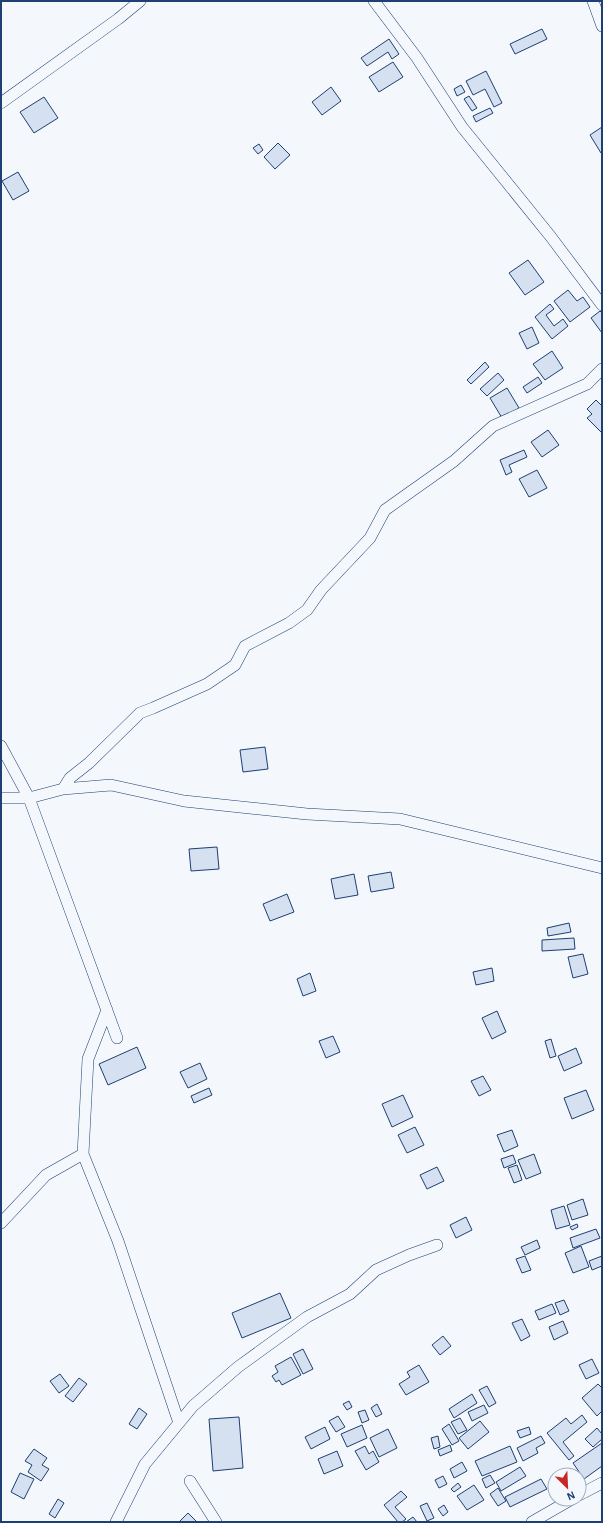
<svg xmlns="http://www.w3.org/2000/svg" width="603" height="1523" font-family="'Alegreya Sans',sans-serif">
	<rect width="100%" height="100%" fill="#f4f7fb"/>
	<path fill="#d5e0f0" stroke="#1d3f73" d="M542 29 547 39 515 54 510 44Z
		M389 39 399 54 392 59 388 52 367 66 361 58Z
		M393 62 403 77 379 92 369 77Z
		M486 71 502 103 494 107 485 89 473 95 466 81Z
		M461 85 465 92 457 96 454 89Z
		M331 87 341 101 322 115 312 102Z
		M469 96 477 108 472 111 464 99Z
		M44 97 58 118 34 133 20 112Z
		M490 108 493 113 476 122 473 116Z
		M602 127V152L601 153 590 135Z
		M278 143 290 155 275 169 264 157Z
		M259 144 263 150 258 154 253 148Z
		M18 172 29 191 13 200 2 181Z
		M528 260 544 282 525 295 509 273Z
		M568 290 577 301 583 297 590 307 570 322 554 301Z
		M550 304 554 309 546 315 554 326 563 319 568 326 552 339 535 317Z
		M600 311 602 313V333L591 318Z
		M532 327 539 343 527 349 519 333Z
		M552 351 563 368 545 380 533 364Z
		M485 362 489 367 471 384 467 380Z
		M498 373 504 380 487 396 480 389Z
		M538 377 542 383 527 393 523 387Z
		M507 388 519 408 502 418 490 398Z
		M596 400 601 405 602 404V433L587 418 592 414 587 409Z
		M548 430 559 445 542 457 531 442Z
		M524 450 527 457 509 465 512 472 506 475 500 460Z
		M537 470 547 488 529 497 519 479Z
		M265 747 268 769 243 772 240 750Z
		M217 847 219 869 191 871 189 849Z
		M391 872 394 888 371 892 368 876Z
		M354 874 358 895 335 899 331 879Z
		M287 894 294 912 270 921 263 904Z
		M569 923 571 932 548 936 547 928Z
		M574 938 575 949 542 951V940Z
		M583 954 588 974 573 978 568 957Z
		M492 968 494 981 476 985 473 972Z
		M310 973 316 991 303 996 297 979Z
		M497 1011 506 1032 492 1039 482 1018Z
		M333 1036 340 1052 326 1058 319 1041Z
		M551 1039 556 1056 550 1058 545 1041Z
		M137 1047 146 1068 108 1085 99 1064Z
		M576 1048 582 1063 564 1071 558 1056Z
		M200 1063 207 1079 188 1088 180 1072Z
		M483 1076 491 1090 479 1096 471 1081Z
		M209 1088 212 1095 194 1103 191 1096Z
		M586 1090 594 1110 572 1119 564 1098Z
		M403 1095 413 1117 392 1127 382 1104Z
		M415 1127 424 1145 407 1153 398 1135Z
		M512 1130 518 1146 504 1152 497 1135Z
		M534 1154 541 1173 526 1179 518 1160Z
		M513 1155 516 1163 504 1168 501 1159Z
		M517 1165 522 1180 514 1183 508 1168Z
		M437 1167 444 1181 427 1189 420 1175Z
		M583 1199 588 1215 572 1220 567 1205Z
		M564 1206 570 1225 556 1229 551 1210Z
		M466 1217 472 1230 456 1238 450 1225Z
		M577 1224 578 1227 572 1230 570 1227Z
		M596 1229 600 1238 573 1248 570 1238Z
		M537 1240 540 1248 525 1255 521 1247Z
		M581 1246 589 1267 573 1273 565 1253Z
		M525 1256 531 1270 522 1273 516 1259Z
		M602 1256V1266L592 1270 589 1261Z
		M280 1293 291 1318 242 1338 232 1313Z
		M564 1300 569 1311 560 1315 555 1303Z
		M552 1304 556 1313 539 1320 535 1311Z
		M522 1319 530 1336 521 1341 512 1323Z
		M563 1321 568 1333 554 1340 549 1327Z
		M443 1336 451 1346 440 1355 432 1345Z
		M303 1349 313 1369 303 1374 293 1354Z
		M291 1357 301 1375 282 1385 279 1380 276 1382 272 1376 278 1372 275 1366Z
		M592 1359 599 1373 586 1379 579 1365Z
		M419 1365 429 1382 406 1395 399 1384 410 1377 407 1372Z
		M60 1374 69 1386 59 1393 50 1381Z
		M79 1378 87 1384 73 1402 65 1396Z
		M598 1384 602 1388V1411L597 1416 582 1398Z
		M487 1386 496 1403 489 1407 479 1390Z
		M472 1394 477 1403 454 1418 449 1409Z
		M349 1401 352 1407 347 1410 343 1404Z
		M377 1404 382 1414 376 1417 371 1408Z
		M484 1405 488 1413 472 1421 468 1412Z
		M139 1408 147 1414 137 1429 129 1424Z
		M365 1410 369 1420 362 1423 358 1412Z
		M582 1415 587 1422 563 1442 574 1456 569 1460 547 1433 566 1418 571 1424Z
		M338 1416 345 1427 336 1432 329 1421Z
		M239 1417 243 1468 213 1471 209 1419Z
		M460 1418 467 1430 458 1434 451 1422Z
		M480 1421 489 1432 468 1449 459 1438Z
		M449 1424 459 1441 452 1445 442 1429Z
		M362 1425 367 1438 347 1447 341 1434Z
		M325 1427 330 1439 311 1449 305 1437Z
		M529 1427 531 1434 520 1438 517 1431Z
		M597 1428 602 1434V1439L593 1447 585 1439Z
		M388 1429 397 1448 379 1457 370 1438Z
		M438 1436 440 1447 434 1449 431 1438Z
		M541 1436 545 1443 536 1448 538 1453 523 1461 517 1448Z
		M602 1443V1466L584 1479 573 1463Z
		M450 1445 452 1451 440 1456 438 1450Z
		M365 1446 369 1454 373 1451 379 1462 366 1470 355 1451Z
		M510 1446 517 1462 482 1476 475 1461Z
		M34 1449 47 1458 42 1465 49 1469 41 1481 28 1472 32 1465 25 1461Z
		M337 1451 343 1466 324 1474 318 1459Z
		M462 1462 467 1471 454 1478 450 1469Z
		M520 1467 526 1476 501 1491 496 1482Z
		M20 1473 34 1479 24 1499 11 1492Z
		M490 1475 495 1483 486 1488 482 1479Z
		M443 1476 447 1484 439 1488 435 1480Z
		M541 1479 547 1489 510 1507 505 1497Z
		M458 1483 461 1487 454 1492 451 1489Z
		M474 1485 484 1500 467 1510 457 1496Z
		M498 1488 506 1501 498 1506 490 1494Z
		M401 1491 407 1497 395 1507 406 1519 402 1522H398L384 1505Z
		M58 1499 64 1503 55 1518 49 1514Z
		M427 1503 434 1518 427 1521 420 1506Z
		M444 1505 448 1512 443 1516 438 1509Z
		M188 1513 197 1522H179Z
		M413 1517 417 1522H406Z"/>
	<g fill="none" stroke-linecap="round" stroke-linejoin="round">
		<defs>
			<path id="street" d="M374 1 417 58 462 127 551 237 602 305
				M593 1 602 26
				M1 103 118 19 140 1
				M1 746 29 798H1
				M63 789 70 778 89 763 140 713 153 708 207 684 235 665 245 646 289 623 307 610 321 590 370 538 385 510 454 461 493 426 587 384 602 369
				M107 1010 88 1059 83 1154 118 1241 179 1423
				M117 1038 29 798 63 789 111 785 184 801 307 814 400 819 602 868
				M1 1223 46 1175 83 1154
				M190 1481 216 1522
				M579 1495 602 1483
				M116 1522 145 1464 193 1406 238 1367 307 1317 350 1294 376 1270 409 1255 437 1245
				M532 1522 572 1499"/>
		</defs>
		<use href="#street" stroke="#1d3f73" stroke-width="12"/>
		<use href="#street" stroke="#f4f7fb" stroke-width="11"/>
	</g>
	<rect width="603" height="1523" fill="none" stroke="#1d3f73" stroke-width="4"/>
	<g transform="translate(567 1487) rotate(156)"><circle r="19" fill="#f4f7fb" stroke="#9eadc5"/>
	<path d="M0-3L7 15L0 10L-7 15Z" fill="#c62828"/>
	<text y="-6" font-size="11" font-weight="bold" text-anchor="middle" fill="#1d3f73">N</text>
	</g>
</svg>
